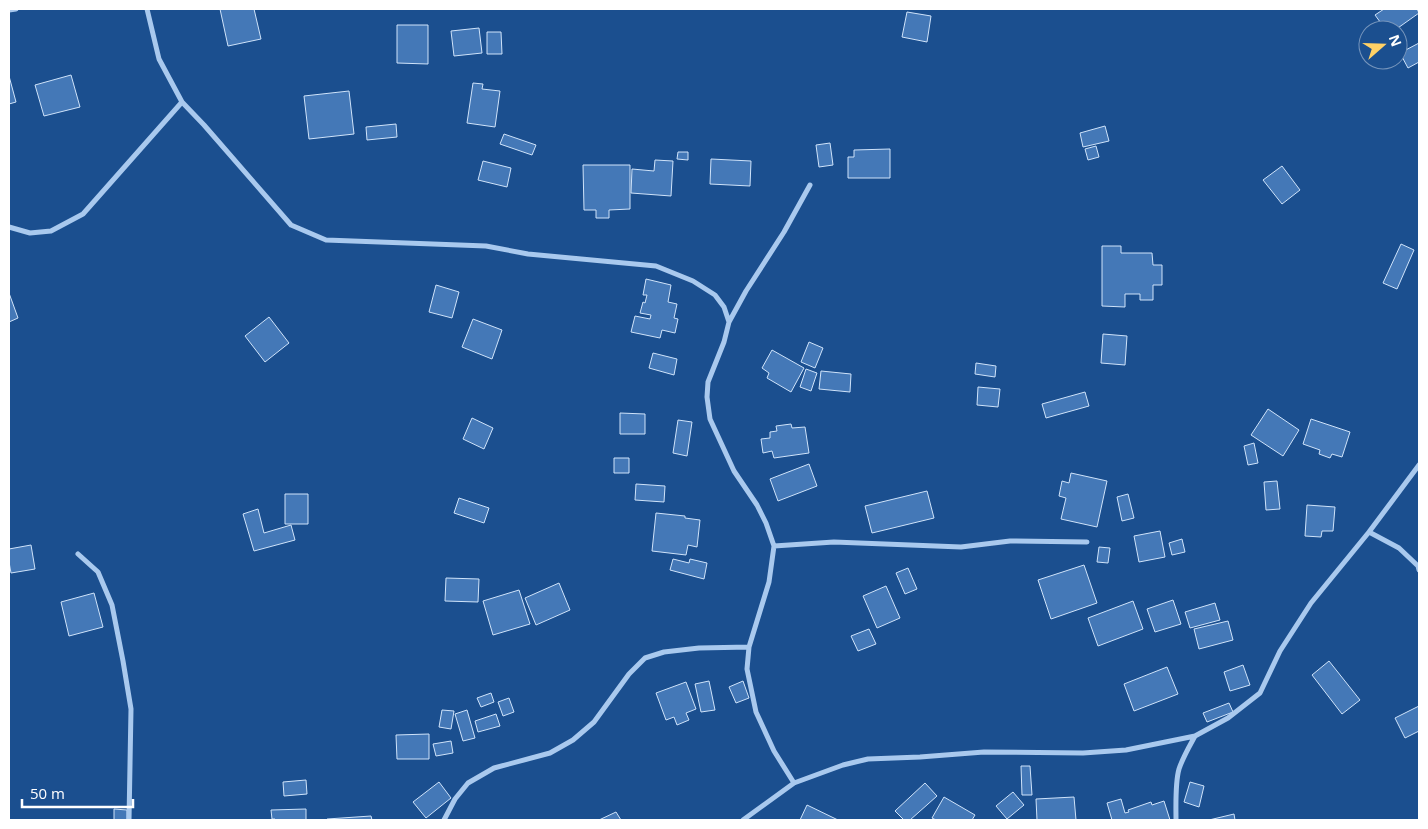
<svg xmlns="http://www.w3.org/2000/svg" width="1428" height="829" font-family="'Open Sans',sans-serif">
	<rect width="100%" height="100%" fill="#1b4f8f"/>
	<path fill="#4478b7" stroke="#cfe3fa" d="M220 9H254L261 39 228 46Z
		M1384 9H1417L1419 13 1395 30H1386L1375 15Z
		M907 12 931 16 927 42 902 37Z
		M397 25H428V64L397 63Z
		M479 28 482 53 454 56 451 31Z
		M487 32H501L502 54H487Z
		M1419 43V62L1408 68 1400 53Z
		M71 75 80 107 44 116 35 85Z
		M9 76 16 102 9 104Z
		M473 83 483 84 482 89 500 91 495 127 467 123Z
		M349 91 354 134 309 139 304 96Z
		M396 124 397 137 367 140 366 127Z
		M1105 126 1109 141 1083 147 1080 133Z
		M504 134 536 145 532 155 500 144Z
		M830 143 833 165 819 167 816 145Z
		M1096 146 1099 157 1088 160 1085 149Z
		M890 149V178H848V157H854V150Z
		M678 152H688V160L677 159Z
		M711 159 751 161 750 186 710 184Z
		M655 160 673 161 671 196 631 193 632 169 654 171Z
		M483 161 511 168 507 187 478 180Z
		M583 165H630V209L609 210V218H596V210H584Z
		M1282 166 1300 190 1282 204 1263 180Z
		M1401 244 1414 250 1397 289 1383 283Z
		M1102 246H1121V253H1152L1153 265H1162V285H1153V300H1140V294H1125V307L1102 306Z
		M646 279 671 285 668 302 677 304 674 318 678 319 675 333 662 330 660 338 631 332 635 316 650 319 651 315 640 313 643 302 645 303 647 295H643Z
		M436 285 459 292 452 318 429 312Z
		M9 293 18 318 9 322Z
		M269 317 289 343 265 362 245 336Z
		M473 319 502 330 492 359 462 347Z
		M1103 334 1127 336 1125 365 1101 363Z
		M809 342 823 348 815 368 801 362Z
		M772 350 804 368 791 392 767 378 769 373 762 368Z
		M653 353 677 359 674 375 649 368Z
		M976 363 996 366 995 377 975 374Z
		M806 369 817 373 811 391 800 387Z
		M821 371 851 374 850 392 819 389Z
		M978 387 1000 389 998 407 977 405Z
		M1085 392 1089 406 1046 418 1042 404Z
		M1268 409 1299 430 1283 456 1251 435Z
		M620 413 645 414V434H620Z
		M472 418 493 428 484 449 463 439Z
		M1311 419 1350 432 1342 457 1332 454 1330 458 1319 454 1320 450 1303 444Z
		M678 420 692 422 687 456 673 453Z
		M791 424 792 428 805 427 809 453 774 458 772 451 763 453 761 439 770 438V432L777 431 776 426Z
		M1254 443 1258 463 1248 465 1244 446Z
		M614 458H629V473H614Z
		M809 464 817 486 778 501 770 479Z
		M1071 473 1107 481 1097 527 1061 519 1066 498 1059 496 1062 481 1069 483Z
		M1277 481 1280 509 1266 510 1264 482Z
		M636 484 665 486 664 502 635 500Z
		M927 491 934 518 872 533 865 506Z
		M285 494H308V524H285Z
		M1128 494 1134 518 1122 521 1117 497Z
		M459 498 489 508 484 523 454 513Z
		M1307 505 1335 507 1333 531H1322L1321 537 1305 536Z
		M258 509 264 533 291 525 295 540 254 551 243 514Z
		M656 513 685 516V518L700 520 697 547 688 545 686 555 652 551Z
		M1160 531 1165 557 1139 562 1134 536Z
		M1182 539 1185 552 1172 555 1169 543Z
		M31 545 35 569 11 573 9 562V549Z
		M1099 547 1110 548 1108 563 1097 562Z
		M673 559 689 563 690 559 707 563 704 579 670 570Z
		M1084 565 1097 603 1051 619 1038 580Z
		M908 568 917 589 905 594 896 573Z
		M446 578 479 579 478 602 445 601Z
		M559 583 570 610 536 625 525 598Z
		M886 586 900 618 877 628 863 596Z
		M519 590 530 624 493 635 483 601Z
		M94 593 103 627 69 636 61 602Z
		M1173 600 1181 624 1155 632 1147 609Z
		M1133 601 1143 629 1098 646 1088 618Z
		M1215 603 1220 620 1190 628 1185 612Z
		M1228 621 1233 640 1199 649 1194 629Z
		M869 629 876 644 858 651 851 636Z
		M1329 661 1360 700 1342 714 1312 675Z
		M1243 665 1250 685 1230 691 1224 672Z
		M1167 667 1178 694 1134 711 1124 684Z
		M709 681 715 710 701 712 695 684Z
		M743 681 749 698 736 703 729 687Z
		M686 682 696 709 686 713 689 720 677 725 674 717 666 720 656 693Z
		M491 693 494 702 481 707 477 698Z
		M509 698 514 712 503 716 498 702Z
		M1229 703 1233 712 1207 722 1203 713Z
		M1419 706V731L1405 738 1395 718Z
		M442 710 454 711 451 729 439 727Z
		M467 710 475 738 463 741 455 714Z
		M496 714 500 726 478 732 475 721Z
		M429 734V759H397L396 735Z
		M451 741 453 753 436 756 433 744Z
		M1021 766H1030L1032 795H1022Z
		M306 780 307 794 284 796 283 782Z
		M439 782 451 798 426 818 413 802Z
		M1190 782 1204 786 1199 807 1184 802Z
		M925 783 937 796 910 820H904L895 811Z
		M1013 792 1024 805 1007 819 996 806Z
		M944 797 975 815 972 820H936L932 818Z
		M1074 797 1076 820H1037L1036 799Z
		M1121 799 1125 813 1129 812 1128 810 1151 802 1152 805 1164 801 1170 820H1112L1107 803Z
		M807 805 838 820H800Z
		M114 809 127 810V820H114Z
		M306 809V820H275V819H272L271 810Z
		M616 812 621 820H599Z
		M1234 814 1235 820H1209Z
		M371 816 372 820H327V819Z"/>
	<g fill="none" stroke-linecap="round" stroke-linejoin="round">
		<path stroke="#a9c9ee" stroke-width="5" d="M147 9 159 59 182 102 204 125 291 225 326 240 486 246 528 254 656 266 693 281 715 295 724 307 729 322 724 342 708 382 707 397 710 419 734 471 757 505 766 523 774 546 769 582 749 647 747 669 756 712 774 751 794 783
			M9 10 16 9
			M9 227 30 233 51 231 83 214 182 102
			M729 322 746 291 784 232 810 185
			M1369 532 1399 548 1418 566 1419 570
			M774 546 834 542 961 547 1010 541 1087 542
			M78 554 98 572 112 605 123 661 131 709 129 820
			M444 820 455 799 468 783 494 768 550 753 573 740 594 722 629 674 645 658 664 652 699 648 749 647
			M743 820 794 783 843 765 868 759 920 757 984 752 1083 753 1126 750 1195 736 1228 718 1260 693 1280 651 1311 603 1369 532 1419 465
			M1176 820C1176 805 1175 783 1179 769 1183 757 1189 747 1195 736"/>
	</g>
	<rect width="1428" height="829" fill="none" stroke="#ffffff" stroke-width="20"/>
	<g transform="translate(1383 45) rotate(70)"><circle r="24" fill="#1b4f8f" stroke="#7695bc"/>
	<path d="M0-4L9 19L0 12L-9 19Z" fill="#ffd166"/>
	<text y="-8" font-size="14" font-weight="bold" text-anchor="middle" fill="#ffffff">N</text>
	</g>
	<path d="M22 799v8h111v-8" fill="none" stroke="#ffffff" stroke-width="2.5"/>
	<text x="30" y="799" font-size="15" fill="#ffffff" stroke="#1b4f8f" stroke-width="4" paint-order="stroke">50 m</text>
</svg>
